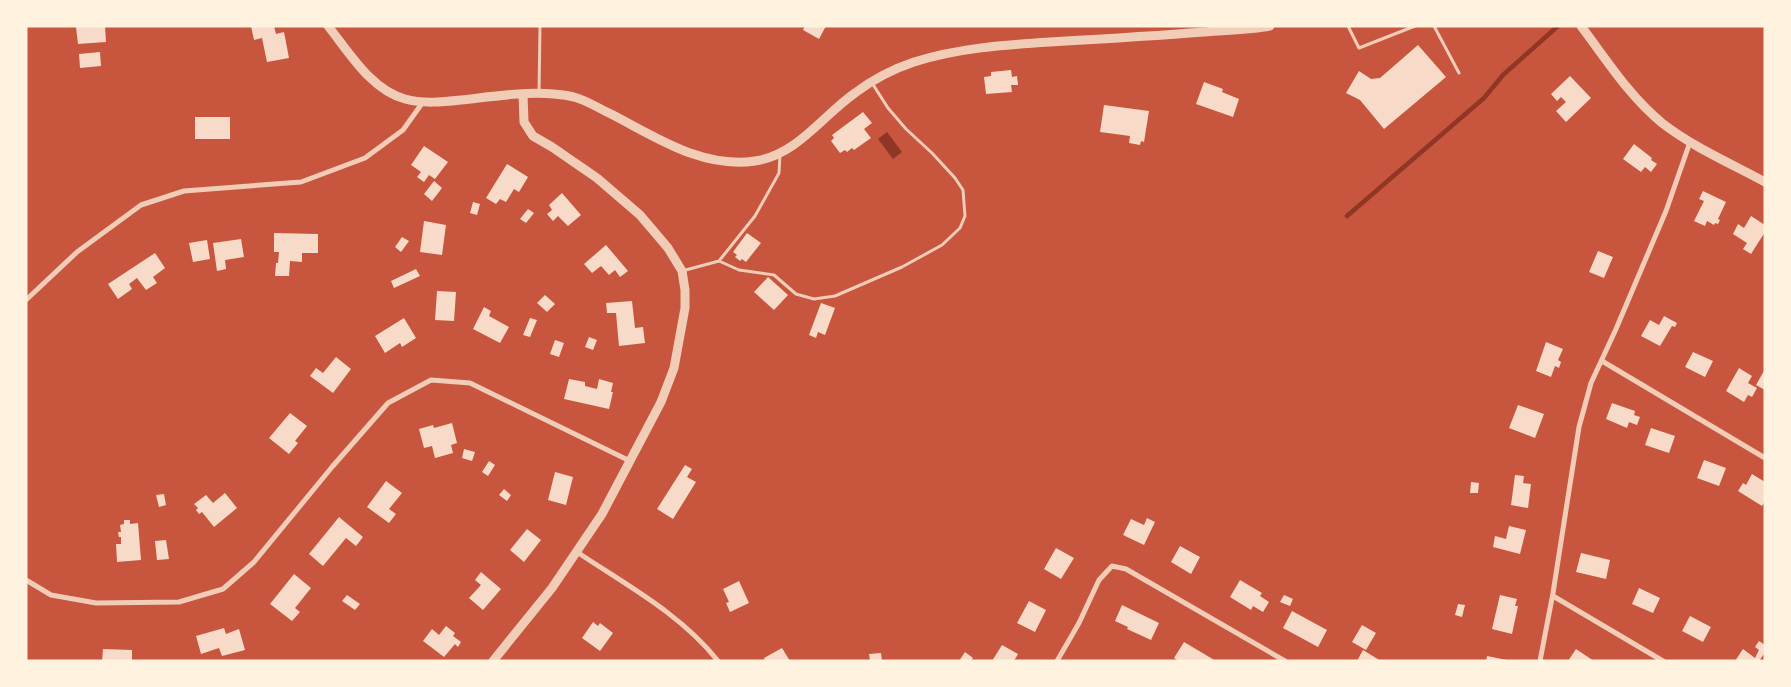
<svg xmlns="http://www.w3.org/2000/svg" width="1791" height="687" font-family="'Alegreya Sans',sans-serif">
	<rect width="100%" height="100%" fill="#c8553d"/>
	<path fill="#8f3625" d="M887 132 902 152 893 159 878 139Z"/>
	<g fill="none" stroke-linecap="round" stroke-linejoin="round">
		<path stroke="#8f3625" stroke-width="4.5" d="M1347 216 1484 98 1503 75 1558 26"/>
	</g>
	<path fill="#f7dbc8" d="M87 26H105L106 42 78 44 76 27Z
		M251 26H274L276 34 284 32 289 58 267 62 262 38 254 40Z
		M805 26H826L819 39 803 30Z
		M1418 45 1446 77 1384 129 1360 100 1346 93 1359 71 1371 79 1380 78Z
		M100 52 101 66 80 68 79 54Z
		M1011 70 1012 77 1017 76 1018 85H1011L1012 92 986 94 984 77 991 76V72Z
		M1570 76 1591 98 1566 122 1556 111 1566 102 1561 97 1557 101 1551 94Z
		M1204 82 1223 89 1222 92 1239 99 1233 117 1196 104Z
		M1104 105 1149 111 1144 142 1141 141 1140 145 1129 143 1130 136 1100 132Z
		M863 112 872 123 864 129 871 138 854 150 852 148 847 152 845 150 840 153 831 141 834 138 832 135Z
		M195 117H230V139H195Z
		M1634 144 1652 158 1651 160 1657 164 1651 172 1645 167 1641 172 1623 159Z
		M424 146 448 162 435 179 429 175 424 182 417 177 421 172 411 165Z
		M507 164 528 177 519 192 514 189 506 202 500 199 496 204 486 198Z
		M434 181 442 188 432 201 424 194Z
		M1703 191 1726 202 1718 219 1720 220 1718 224 1715 223 1714 225 1707 221 1705 226 1694 221 1704 201 1699 199Z
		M562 193 581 215 568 226 558 216 553 221 547 214 552 210 549 205Z
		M473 202 480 204 477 215 470 213Z
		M528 209 534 213 526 223 520 219Z
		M1751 216 1765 225V232L1751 254 1743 249 1747 243 1733 234 1738 224 1744 228Z
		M424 221 446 225 442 255 420 252Z
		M274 233 318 234V253H302V262L290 261 289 276H275L276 263H278L279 252H274Z
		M747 233 761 243 746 262 742 259 740 261 735 257 737 255 733 252Z
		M402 237 409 241 401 252 395 247Z
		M241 239 244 257 225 260 226 269 217 271 213 243Z
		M207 240 210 259 193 262 189 243Z
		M606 245 628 271 620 277 615 270 609 275 601 266 592 273 584 264Z
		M1598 251 1613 257 1604 278 1589 272Z
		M155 253 165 268 153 277 157 283 146 290 137 278 129 284 132 289 118 299 108 284Z
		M416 269 420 276 394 288 391 281Z
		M768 277 788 295 774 310 754 292Z
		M437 291 456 292 454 321 435 320Z
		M545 295 555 304 547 312 537 303Z
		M632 301 635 328 643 327 645 343 619 346 616 313H607L606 303Z
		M821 303 835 308 825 335 818 332 816 338 809 335Z
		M484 307 491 311 489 316 509 327 500 343 473 329Z
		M1664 316 1677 323 1675 327 1672 326 1660 346 1641 336 1650 320 1659 325Z
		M404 318 416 338 402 347 400 343 385 353 375 336Z
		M530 318 537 320 530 337 523 335Z
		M589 337 597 340 593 350 585 347Z
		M555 340 564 343 559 357 550 354Z
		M1546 342 1563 349 1558 360 1561 362 1559 368 1555 366 1551 377 1536 371Z
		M1693 352 1713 361 1705 377 1685 367Z
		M336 357 351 369 333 393 310 376 316 368 323 373Z
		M1739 368 1752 376 1748 383 1757 388 1752 397 1748 395 1744 402 1726 391Z
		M1765 369V390L1756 385Z
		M569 379 585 382V386L597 389 599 379 613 383 611 392H613L609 409 564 399Z
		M1612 403 1635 411 1634 415 1640 417 1637 425 1629 422 1627 428 1606 419Z
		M1518 405 1544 414 1535 438 1509 428Z
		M290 413 307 426 295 441 298 443 289 454 269 438Z
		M452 423 457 443 451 445 453 453 435 458 432 446 424 448 419 429 433 425 434 428Z
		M1651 428 1675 436 1669 453 1645 445Z
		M464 449 475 452 472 461 462 458Z
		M1704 460 1726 468 1719 486 1697 478Z
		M489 461 495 465 488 476 482 472Z
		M685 465 692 469 687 477 696 482 673 519 657 509Z
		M555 472 573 477 566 505 548 500Z
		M1752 474 1765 482V501L1762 506 1738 491 1743 483 1746 485Z
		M1515 475 1524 476 1523 483 1531 484 1528 508 1511 505Z
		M386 481 402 493 389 509 396 514 389 523 367 507Z
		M1471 482 1479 483 1478 493H1470Z
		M504 489 511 495 507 501 499 495Z
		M225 493 237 508 214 527 202 512 199 514 196 510 198 508 194 504 206 495 213 503Z
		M164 494 166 505 159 507 156 495Z
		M339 517 363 537 356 546 346 538 323 566 309 554Z
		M1147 518 1155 522 1144 545 1123 535 1131 519 1144 525Z
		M124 520H130V524L138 523 141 560 117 562 116 544H121V537H119L118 532H121L120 525 124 524Z
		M1509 526 1526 530 1520 554 1493 547 1495 536 1506 539Z
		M527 529 541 540 524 562 510 550Z
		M166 540 169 559 157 560 155 541Z
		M1180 546 1200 557 1191 574 1171 562Z
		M1056 548 1074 558 1061 579 1044 569Z
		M1581 553 1610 560 1606 579 1576 572Z
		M481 572 501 589 483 610 469 598 481 585 475 580Z
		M294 574 311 588 295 608 300 612 292 621 270 604Z
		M1240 580 1262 593 1260 596 1269 602 1263 612 1253 606 1251 610 1230 597Z
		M739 581 749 603 730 612 726 603 729 602 723 589Z
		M1639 588 1660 598 1653 613 1632 604Z
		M347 595 360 604 355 610 342 601Z
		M1284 595 1293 599 1290 606 1280 602Z
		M1500 595 1517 599 1515 606H1518L1512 634 1492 629Z
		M1029 601 1046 610 1035 632 1017 623Z
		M1458 604 1465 605 1462 617 1455 615Z
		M1122 605 1159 623 1151 640 1127 629 1128 627 1115 621Z
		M1292 611 1327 630 1318 647 1283 628Z
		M1690 616 1711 627 1703 642 1682 631Z
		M593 622 598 626 600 623 613 633 600 651 582 638Z
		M1362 625 1376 633 1366 650 1352 642Z
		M446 626 455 633 453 636 461 642 458 647 455 644 444 657 423 641 432 629 439 635Z
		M224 628 226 634 239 629 245 650 222 656 219 648 201 654 196 636Z
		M1759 641 1765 645V655L1764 654 1759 661H1735L1743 649 1755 658 1759 650 1755 647Z
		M1184 642 1216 661H1179L1174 658Z
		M1002 645 1018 654 1014 661H992Z
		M782 648 790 661H765L764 658Z
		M103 649 132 650V661H102Z
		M1576 649 1594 661H1568Z
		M1363 650 1381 661H1357Z
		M965 652 973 658 971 661H959Z
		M881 653 882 661H870L869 654Z
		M1487 656 1507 660 1506 661H1486Z"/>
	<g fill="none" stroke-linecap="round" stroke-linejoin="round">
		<path stroke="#f1ccb7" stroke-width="3" d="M1348 26 1359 48 1415 26
			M1434 26 1459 73
			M539 93 540 26
			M719 261 739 270 774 275 796 294 814 299 835 296 902 267 942 245 960 228 965 216 963 190 955 178 932 153 906 129 888 108 872 83
			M682 271 719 261 755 216 779 173 780 154"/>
		<path stroke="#f1ccb7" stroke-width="5" d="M26 300 77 252 141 205 184 191 301 182 365 158 403 130 423 102
			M1602 361 1765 458
			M577 552C626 585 681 614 718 661
			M26 580 51 595 96 603 179 602 223 589 254 562 332 467 388 403 431 380 470 383 630 461
			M1553 596 1663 661
			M1057 661 1079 623 1099 580 1112 566 1126 569 1285 661
			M1540 661 1553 593 1579 427 1591 383 1616 329 1666 211 1690 142"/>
		<path stroke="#f1ccb7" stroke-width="9" d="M328 26C349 52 371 90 405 99 423 104 443 102 461 100 498 96 537 89 574 97 586 100 600 109 611 114 656 137 702 169 755 161 797 155 822 116 855 93 872 80 893 69 914 62 958 48 1004 45 1050 42 1102 39 1153 36 1204 32 1226 30 1249 30 1270 26
			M1581 26C1606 59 1629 96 1662 123 1693 147 1730 163 1765 182
			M493 661 552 588 602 514 661 402 674 368 685 308V290L682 271 668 248 640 215 597 178 552 147 533 136 524 122 523 94"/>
	</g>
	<rect width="1791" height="687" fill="none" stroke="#fff3e0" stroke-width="55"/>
</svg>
